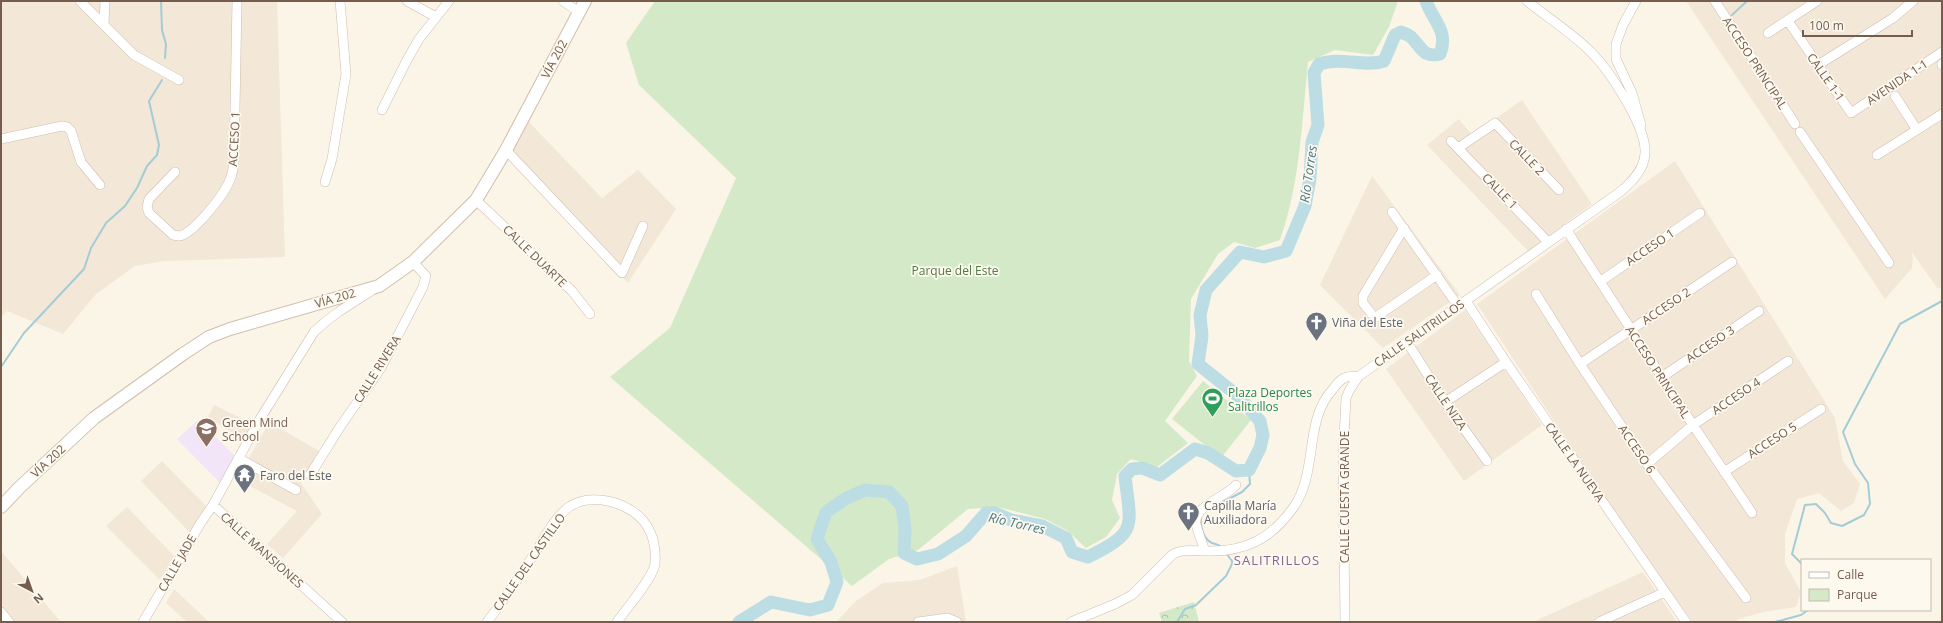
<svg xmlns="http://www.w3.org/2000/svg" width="1943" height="623" font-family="'Open Sans',sans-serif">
	<defs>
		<pattern id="forest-crowns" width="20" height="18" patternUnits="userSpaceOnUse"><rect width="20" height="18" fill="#d3e9c7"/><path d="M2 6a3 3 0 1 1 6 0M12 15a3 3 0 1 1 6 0" fill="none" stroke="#b0c0a4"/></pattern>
	</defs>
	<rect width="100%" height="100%" fill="#fbf5e8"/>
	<path fill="#f3e7d7" d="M1 1H277L285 257 164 261 135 266 96 294 63 334 7 311 1 317Z
		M1686 1H1942V287L1938 289 1911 251 1913 258 1912 268 1885 299Z
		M1522 100 1592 204 1528 251 1427 145 1459 119 1472 135Z
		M527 120 602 198 638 170 676 209 628 283 507 157Z
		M1675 161 1835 418 1843 461 1860 484 1854 503 1841 511 1819 493 1797 499 1785 534V563L1801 592 1796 607 1764 612 1738 619 1735 622H1693L1642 554 1477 304Z
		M1372 176 1460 295 1383 348 1320 285Z
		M1465 310 1542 425 1464 481 1386 369Z
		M214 405 255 425 245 441 208 417Z
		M269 422 319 451 301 483 322 514 283 558 267 544 297 511 237 479Z
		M162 461 208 508 192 535 141 481Z
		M127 507 174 556 160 580 106 526Z
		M1 551 61 622H1Z
		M957 566 966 622H836L856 601 883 583 920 580Z
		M1643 572 1677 622H1533Z
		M174 589 209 622H187L166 603Z"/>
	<path fill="#f2e5f8" d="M198 420 238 459 223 486 177 439Z"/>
	<path fill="url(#forest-crowns)" d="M1194 602 1199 622H1162L1159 613Z"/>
	<path fill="#d3e9c7" d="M655 1H1398L1389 27 1373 55 1335 50 1308 62C1302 121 1300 184 1280 240L1255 248 1234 242 1218 254 1191 299 1189 361 1197 376 1165 421 1188 443 1157 467 1131 459 1117 474 1112 500 1120 518 1106 537 1086 548 1068 531 1045 519 998 507 968 509 918 550 889 559 852 586 610 377 670 328 736 178 639 85 626 43Z
		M1203 381 1251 420 1221 458 1172 419Z"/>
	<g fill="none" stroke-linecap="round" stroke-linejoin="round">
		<path stroke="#a4ccd6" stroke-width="2" d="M161 1 162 30 166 44 165 58
			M1732 15 1747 1
			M1 367 24 333 84 269 91 248 106 223 125 206 137 188 147 166 157 155 159 145 149 101 162 80
			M1208 510 1242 492 1250 484 1249 470
			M1201 517C1200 526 1203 539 1212 543 1216 544 1218 544 1221 547
			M1802 564 1792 554 1805 505 1816 504 1825 513 1831 523 1842 526 1864 515 1870 504 1868 483 1855 464 1843 432 1900 324 1942 301
			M1177 622 1185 609 1196 605 1226 576 1232 564V561L1226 553
			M1775 622 1801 615 1808 610"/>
		<path stroke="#bddde4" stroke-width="13" d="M739 622 771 602 810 610 828 605 837 582 831 562 817 539 826 512 845 499 865 490 889 492 902 506 905 529 904 553 917 559 938 554 966 536 986 513H995L1011 520 1042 526 1066 538 1072 552 1088 557C1138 532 1131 528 1125 476L1132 469 1142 468 1160 475 1195 449 1208 453 1236 471 1249 470 1260 448 1263 435 1260 421 1238 396 1198 364 1202 336 1200 315 1206 290 1240 252 1264 257 1286 251 1305 206 1310 179 1312 142 1318 125 1314 73 1319 64C1343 56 1364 68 1384 61L1395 35 1401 32C1405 34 1410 35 1412 38 1422 48 1423 58 1440 54 1449 31 1433 21 1426 1"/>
		<defs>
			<path id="minor" d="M80 1 134 55 179 80
				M407 1 436 17
				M563 1 579 12
				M1636 1 1623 25 1616 44V59L1632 93 1641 125
				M1715 1 1795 124
				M1788 21 1851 113 1942 52
				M104 24 105 1
				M1768 33 1817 1
				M1942 64V65
				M1818 65 1893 18 1913 1
				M1895 96 1917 130
				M382 110 407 60 419 39 449 1
				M1800 132 1889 263
				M1 139 62 126 67 127 71 131 81 162 100 185
				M1451 141 1548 242
				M1458 148 1495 123 1559 190
				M506 150 622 273 643 226
				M1877 155 1942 114
				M175 172 149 199 147 207 149 213 173 235 179 236C192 235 222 197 228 184 232 177 233 170 234 163L237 1
				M325 182 332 159 346 74 340 1
				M476 200 572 291 590 314
				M1392 212 1458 306
				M1404 228 1363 296V303L1374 317H1376L1437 275
				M1566 229 1693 425 1752 513
				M1601 281 1700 213
				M1536 294 1580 364 1647 464 1746 598
				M1466 301 1506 362 1686 622
				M1407 342 1445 402 1487 461
				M1580 364 1732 262
				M1662 377 1759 311
				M1445 402 1506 362
				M238 458 296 490
				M1647 464 1693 425 1788 361
				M1724 472 1821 409
				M310 475 340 427 381 368 423 287 426 276 413 262
				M213 505 342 622
				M1205 551C1202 542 1198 533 1196 524 1193 506 1226 497 1236 485
				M1 612 9 622
				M143 622 200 524 213 505 260 419 314 332C331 315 351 304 371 291
				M487 622C505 599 521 574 537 550 546 535 555 517 569 507 592 491 633 503 647 526 654 537 656 551 655 564 653 578 626 609 617 622
				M918 622 948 618 957 622
				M1071 622 1115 604 1132 595 1172 555C1182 548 1195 551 1207 551 1245 552 1271 539 1293 508 1319 472 1303 421 1333 389 1336 385 1340 380 1344 378 1348 376 1355 376 1359 376L1620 192C1632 182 1645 169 1645 152 1646 126 1610 71 1591 52 1572 33 1548 18 1527 1
				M1345 622 1343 457 1346 398 1350 389 1359 376
				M1599 622 1665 592"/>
			<path id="secondary" d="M1 507 20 487 94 418 183 354 209 337 230 329 379 286 413 262 476 200 506 150 585 1"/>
		</defs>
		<use href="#minor" stroke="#cdbdaf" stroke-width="10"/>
		<use href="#secondary" stroke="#d0beac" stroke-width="14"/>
		<use href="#minor" stroke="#fff" stroke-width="9"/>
		<use href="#secondary" stroke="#fff" stroke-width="12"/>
	</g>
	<defs>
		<symbol id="church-pin" viewBox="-11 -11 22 30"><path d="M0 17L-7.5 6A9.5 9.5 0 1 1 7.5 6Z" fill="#6b7280" stroke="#fef9ef"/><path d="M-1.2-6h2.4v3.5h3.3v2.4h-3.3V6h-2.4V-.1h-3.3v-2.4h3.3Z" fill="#fff"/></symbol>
		<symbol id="stadium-pin" viewBox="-11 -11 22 30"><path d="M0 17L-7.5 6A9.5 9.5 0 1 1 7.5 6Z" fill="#2e9e5b" stroke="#fef9ef"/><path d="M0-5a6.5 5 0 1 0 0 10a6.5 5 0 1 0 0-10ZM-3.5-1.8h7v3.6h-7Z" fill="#fff"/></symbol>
		<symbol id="school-pin" viewBox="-11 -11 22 30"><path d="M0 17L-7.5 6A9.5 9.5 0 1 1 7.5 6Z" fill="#8d6e63" stroke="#fef9ef"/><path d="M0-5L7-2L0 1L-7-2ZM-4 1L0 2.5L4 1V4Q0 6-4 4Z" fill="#fff"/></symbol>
		<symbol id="temple-pin" viewBox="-11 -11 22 30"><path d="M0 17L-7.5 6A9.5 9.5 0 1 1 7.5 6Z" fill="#6b7280" stroke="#fef9ef"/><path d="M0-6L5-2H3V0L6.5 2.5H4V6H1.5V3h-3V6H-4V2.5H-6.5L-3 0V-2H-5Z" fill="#fff"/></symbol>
	</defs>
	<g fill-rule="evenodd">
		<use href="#church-pin" x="1304" y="310" width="25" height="34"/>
		<use href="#stadium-pin" x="1200" y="386" width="25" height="34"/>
		<use href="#school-pin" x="194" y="416" width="25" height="34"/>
		<use href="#temple-pin" x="232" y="462" width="25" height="34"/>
		<use href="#church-pin" x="1176" y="500" width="25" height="34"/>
	</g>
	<g text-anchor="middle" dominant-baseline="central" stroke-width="3.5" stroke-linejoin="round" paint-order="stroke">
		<g font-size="12" fill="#745d4d" stroke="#fef9ef">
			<text transform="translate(554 59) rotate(-62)">VÍA 202</text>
			<text transform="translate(1755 63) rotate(57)">ACCESO PRINCIPAL</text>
			<text transform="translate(1826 77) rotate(55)">CALLE 1-1</text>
			<text transform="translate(1897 82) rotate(-34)">AVENIDA 1-1</text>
			<text transform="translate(234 139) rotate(-87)">ACCESO 1</text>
			<text transform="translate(1527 157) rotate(46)">CALLE 2</text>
			<text transform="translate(1500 191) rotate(46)">CALLE 1</text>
			<text transform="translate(1650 247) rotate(-34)">ACCESO 1</text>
			<text transform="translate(535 256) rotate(44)">CALLE DUARTE</text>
			<text transform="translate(335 298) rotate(-16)">VÍA 202</text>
			<text transform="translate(1666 306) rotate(-34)">ACCESO 2</text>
			<text transform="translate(1419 333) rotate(-35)">CALLE SALITRILLOS</text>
			<text transform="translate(1710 344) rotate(-34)">ACCESO 3</text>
			<text transform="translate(377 369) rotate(-58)">CALLE RIVERA</text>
			<text transform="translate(1658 372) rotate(57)">ACCESO PRINCIPAL</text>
			<text transform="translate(1736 396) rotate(-34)">ACCESO 4</text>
			<text transform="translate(1446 402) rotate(56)">CALLE NIZA</text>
			<text transform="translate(1772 440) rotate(-33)">ACCESO 5</text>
			<text transform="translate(1637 449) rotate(56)">ACCESO 6</text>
			<text transform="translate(48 461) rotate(-43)">VÍA 202</text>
			<text transform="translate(1575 462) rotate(55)">CALLE LA NUEVA</text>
			<text transform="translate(1344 497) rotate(-90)">CALLE CUESTA GRANDE</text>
			<text transform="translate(262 550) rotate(42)">CALLE MANSIONES</text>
			<text transform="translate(529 562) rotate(-55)">CALLE DEL CASTILLO</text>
			<text transform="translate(177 563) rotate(-60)">CALLE JADE</text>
		</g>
		<g font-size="12" fill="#537946" stroke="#fef9ef">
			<text x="955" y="270">Parque del Este</text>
		</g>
		<g font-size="12" fill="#5b616d" stroke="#fef9ef" text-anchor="start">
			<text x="1332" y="322">Viña del Este</text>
			<text x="260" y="475">Faro del Este</text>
			<text x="1204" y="505">Capilla María<tspan x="1204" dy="14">Auxiliadora</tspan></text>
		</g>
		<g font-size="12" fill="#27864d" stroke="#fef9ef" text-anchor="start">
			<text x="1228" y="392">Plaza Deportes<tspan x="1228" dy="14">Salitrillos</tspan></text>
		</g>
		<g font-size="12" fill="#785e54" stroke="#fef9ef" text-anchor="start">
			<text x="222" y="422">Green Mind<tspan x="222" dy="14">School</tspan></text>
		</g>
		<g font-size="13" font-style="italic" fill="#487986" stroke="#fef9ef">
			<text transform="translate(1308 174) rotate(-82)">Río Torres</text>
			<text transform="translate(1017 523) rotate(13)">Río Torres</text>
		</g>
		<g font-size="13" letter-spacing="1" fill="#846690" stroke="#fef9ef">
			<text x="1277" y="560">SALITRILLOS</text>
		</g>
	</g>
	<rect width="1943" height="623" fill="none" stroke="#745d4d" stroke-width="4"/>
	<rect x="1801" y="559" width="130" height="52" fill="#fef9ef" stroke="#c7bbae"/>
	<rect x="1809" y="572" width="20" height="6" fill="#ffffff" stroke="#c7bbae"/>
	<text x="1837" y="579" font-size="12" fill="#745d4d">Calle</text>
	<rect x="1809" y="589" width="20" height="12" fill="#d3e9c7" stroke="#c7bbae"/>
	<text x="1837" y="599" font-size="12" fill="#745d4d">Parque</text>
	<g transform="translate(32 591) rotate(139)" stroke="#fef9ef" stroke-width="3" paint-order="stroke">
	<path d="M0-3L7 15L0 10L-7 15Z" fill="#745d4d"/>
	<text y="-6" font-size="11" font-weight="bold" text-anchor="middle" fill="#745d4d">N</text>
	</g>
	<path d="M1803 30v6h109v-6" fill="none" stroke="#745d4d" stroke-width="2"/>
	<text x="1809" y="30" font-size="12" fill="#745d4d" stroke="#fef9ef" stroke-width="3" paint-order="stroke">100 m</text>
</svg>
